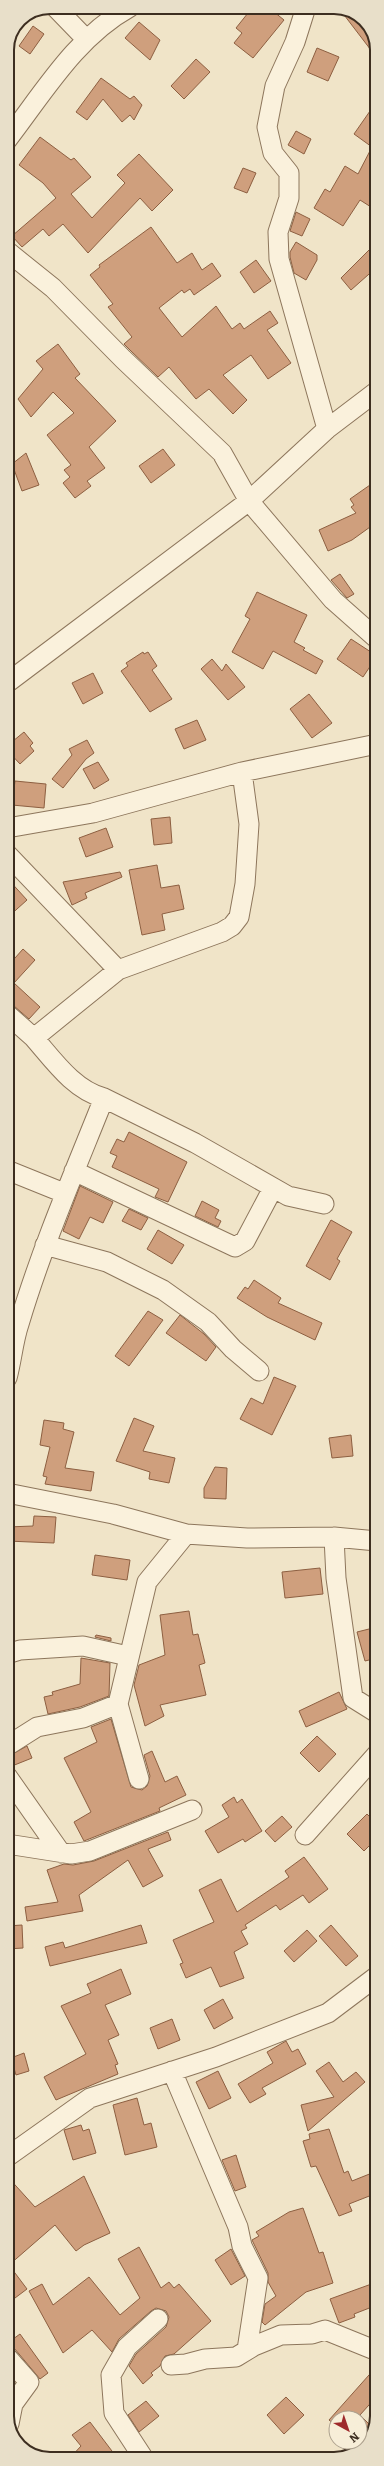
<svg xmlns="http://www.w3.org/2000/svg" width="384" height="2466" font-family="Bitter,serif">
	<rect width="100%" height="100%" fill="#f0e4c8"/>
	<path fill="#cf9f7d" stroke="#8d5f41" d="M263 7H268L284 20 253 58 234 43 242 33 236 28 252 8 258 13Z
		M338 7 365 20 377 44V58Z
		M139 22 160 40 150 60 125 38Z
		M33 26 44 34 30 54 19 46Z
		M317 48 339 57 328 81 307 72Z
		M196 59 210 72 184 99 171 86Z
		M101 78 130 99 134 96 142 105 134 120 130 115 122 122 103 99 87 120 76 112Z
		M377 101V197L371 207 360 200 343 226 314 208 325 189 330 192 345 166 358 174 372 147 354 134Z
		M296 131 311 139 304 154 288 145Z
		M40 137 71 160 74 158 91 177 71 194 92 218 125 183 117 175 139 154 173 190 152 211 140 198 88 253 63 224 49 236 43 229 22 247 12 236 56 198 43 183 19 165Z
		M243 168 256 173 247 193 234 188Z
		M296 212 310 219 302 236 290 231Z
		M151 227 177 263 192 253 202 270 212 263 221 276 194 295 190 289 184 293 182 290 159 308 182 337 216 306 232 329 240 323 244 329 270 311 278 323 267 330 291 363 268 379 251 355 223 375 247 400 233 414 209 389 196 399 169 367 158 377 131 351 124 344 132 337 108 307 113 304 90 275 100 267 99 265Z
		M296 242 317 255V260L306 280 294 273 290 257V252Z
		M377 242V267L351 290 341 278Z
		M256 260 271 281 254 293 240 272Z
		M58 344 80 374 75 378 116 421 89 447 105 468 87 481 91 486 75 498 63 483 70 477 64 470 71 465 47 435 74 413 53 392 31 417 18 399 43 369 36 361Z
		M163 449 175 465 151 483 139 466Z
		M26 453 39 485 22 491 12 464Z
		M370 485 377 494V522L352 540 328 551 319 530 356 513 351 507 354 505 350 499Z
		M340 574 354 594 347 598 331 580Z
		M257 592 307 615 294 642 305 648 303 650 323 661 316 674 273 651 263 669 232 652 250 619 245 616Z
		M351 639 377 656 363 677 337 659Z
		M143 652 144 654 148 652 157 666 152 670 172 699 150 712 121 671 128 666 126 663Z
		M212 659 222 671 226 664 245 687 228 700 201 669Z
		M93 673 103 693 83 704 72 683Z
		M309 694 332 723 312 738 290 709Z
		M197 720 206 740 184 749 175 729Z
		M24 732 33 743 30 746 34 751 20 764 7 750V746Z
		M87 740 94 753 86 759 63 788 52 779 72 755 69 749Z
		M98 762 109 780 94 789 83 769Z
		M15 781 46 784 44 808 12 805Z
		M170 817 172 843 154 845 151 819Z
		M106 828 113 847 86 857 79 838Z
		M157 865 161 888 179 885 184 909 162 914 165 930 142 935 129 870Z
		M120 872 122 877 85 893 87 898 72 905 63 882Z
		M7 878 27 900 7 918Z
		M23 949 35 960 14 983 40 1007 29 1019 14 1006 7 1003V967Z
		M129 1132 187 1162 168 1202 155 1197 159 1189 112 1167 117 1156 110 1153 117 1139 124 1142Z
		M80 1186 113 1202 103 1223 90 1217 79 1239 63 1231Z
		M202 1201 219 1210 215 1218 221 1221 218 1227 195 1216Z
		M129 1209 148 1218 141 1230 122 1221Z
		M331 1220 352 1232 337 1259 340 1261 330 1280 306 1266Z
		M158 1230 184 1245 172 1264 147 1249Z
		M254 1280 281 1298 278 1303 322 1323 315 1340 267 1317 237 1298 245 1287 248 1289Z
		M148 1311 163 1320 129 1366 115 1356Z
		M180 1315 204 1334 216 1347 206 1361 166 1333Z
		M274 1377 296 1386 272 1435 240 1419 251 1398 263 1404Z
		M134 1418 154 1426 143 1451 175 1458 169 1483 149 1479 150 1472 116 1461Z
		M44 1420 64 1423 63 1429 74 1432 65 1468 94 1472 91 1491 45 1484 47 1477 43 1476 50 1447 40 1445Z
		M351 1435 353 1456 332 1458 329 1438Z
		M215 1467 227 1468 226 1499 204 1498V1488Z
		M34 1516 56 1517 54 1543 7 1541V1527L33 1526Z
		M95 1555 130 1560 127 1580 92 1575Z
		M320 1568 323 1594 285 1598 282 1572Z
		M189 1611 193 1635 198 1634 205 1663 199 1665 206 1695 160 1705 164 1716 145 1726 134 1685 139 1665 165 1655 160 1615Z
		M377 1627V1658L365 1661 357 1632Z
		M96 1635 111 1638V1641L95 1637Z
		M81 1658 110 1663 109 1696 80 1707 48 1714 44 1697 53 1695 52 1692 80 1684Z
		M339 1692 347 1709 306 1727 299 1711Z
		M111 1719 131 1787 142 1790 147 1786 150 1776 144 1755 152 1751 165 1782 177 1776 186 1795 159 1808 160 1811 84 1841 74 1822 91 1812 64 1758 97 1742 91 1727Z
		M317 1736 336 1754 319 1772 300 1753Z
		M27 1746 32 1758 12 1766 7 1765V1757Z
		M234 1797 237 1803 242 1799 262 1831 245 1842 243 1839 218 1853 205 1831 229 1817 222 1805Z
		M367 1814 377 1824V1838L364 1851 347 1834Z
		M282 1816 292 1827 275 1842 265 1831Z
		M168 1832 171 1840 148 1849 163 1876 143 1887 128 1860 79 1895 83 1911 27 1921 25 1907 58 1902 47 1870 64 1864 73 1865 94 1861Z
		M304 1857 328 1889 309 1903 303 1895 280 1910 276 1905 245 1925 247 1928 241 1931 248 1944 234 1952 244 1978 220 1987 211 1967 186 1978 180 1964 183 1963 173 1940 214 1922 199 1890 221 1879 237 1912 289 1877 285 1871Z
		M22 1925 23 1948 7 1949V1926Z
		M141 1925 147 1943 50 1966 45 1947 63 1942 65 1948Z
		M331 1925 358 1956 346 1966 319 1936Z
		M307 1930 317 1941 294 1962 284 1951Z
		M121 1969 131 1994 105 2005 119 2035 108 2040 118 2064 115 2065 118 2074 56 2100 44 2077 86 2054 61 2006 91 1993 87 1984Z
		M223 1999 233 2018 214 2029 204 2010Z
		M172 2019 180 2040 158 2049 150 2028Z
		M286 2041 292 2052 298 2049 306 2064 262 2088 266 2094 250 2103 238 2084 273 2063 267 2052Z
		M24 2053 29 2071 16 2075 11 2058Z
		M329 2062 343 2082 356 2072 365 2082 308 2131 301 2105 334 2097 316 2071Z
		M218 2071 231 2098 209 2109 196 2082Z
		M137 2098 144 2125 151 2123 157 2147 125 2155 113 2105Z
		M81 2125 83 2131 89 2129 96 2153 73 2160 64 2130Z
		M329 2129 344 2173 348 2171 352 2181 377 2171V2193L349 2204 352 2211 339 2216 316 2166 311 2167 303 2141 310 2139 309 2134Z
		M236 2155 246 2187 235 2191 222 2160Z
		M7 2176 35 2207 84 2176 110 2233 84 2245 76 2251 55 2225 9 2265 27 2289 7 2304Z
		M303 2208 319 2253 323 2252 333 2283 306 2292 265 2325 262 2322 265 2304 276 2296 268 2282V2273L252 2240 259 2236 256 2232 289 2212Z
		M139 2247 161 2288 169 2282 174 2288 179 2284 211 2321 174 2354 165 2356 160 2366 151 2373 153 2375 143 2384 129 2366 136 2354 166 2327 169 2317 166 2311 156 2308 151 2311 119 2339 112 2352 92 2330 63 2353 29 2291 42 2284 53 2305 89 2277 120 2315 140 2298 118 2259Z
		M231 2249 245 2276 231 2285 215 2260Z
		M377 2282V2305L354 2314 355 2317 339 2323 330 2299Z
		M20 2334 48 2373 40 2379 9 2342Z
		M377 2366V2396L360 2415 373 2428 366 2445 349 2454 338 2443 360 2442V2418H336V2426L329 2420Z
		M286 2397 304 2415 284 2434 267 2415Z
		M146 2401 159 2416 139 2432 128 2415Z
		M90 2422 118 2459H69L81 2446 72 2435Z"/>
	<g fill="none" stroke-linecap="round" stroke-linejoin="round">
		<defs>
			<path id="minor" d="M55 7 86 39
				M306 7 295 42 275 86 267 127 273 153 289 173V198L278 232 279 259 327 429
				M7 140C44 92 76 37 130 7
				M7 251 53 288 123 359 222 453 249 501 333 600 377 639
				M7 683 249 501 327 429 377 391
				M7 828 93 813 242 772
				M7 854 118 970
				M7 1014 34 1038
				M7 1170 64 1193
				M74 1171 235 1247 245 1241 273 1188
				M324 1204 288 1196 195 1143 104 1098C74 1090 54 1061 34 1038L118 970 222 932 232 926 239 917 245 884 249 824 242 772 377 744
				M45 1245 107 1262 163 1290 208 1322 233 1349 259 1371
				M7 1378C12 1360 13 1342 19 1324 42 1247 74 1173 104 1098
				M7 1493 113 1514 186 1534 247 1538 334 1537 377 1541
				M334 1537 336 1578 353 1698 377 1713
				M7 1654 20 1650 83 1646 128 1656
				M7 1746 37 1727 83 1718 118 1704
				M7 1776 61 1853
				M139 1779 118 1704 147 1582 186 1534
				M305 1835 377 1754
				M7 1844 71 1854 90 1851 192 1810
				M172 2071 238 2227 242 2246 258 2278 247 2350
				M7 2157 90 2098 216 2057 328 2013 377 1976
				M7 2357 29 2382 13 2404 9 2424
				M171 2365 186 2364 205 2359 236 2357 254 2346 281 2335 312 2334 325 2330 377 2351
				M144 2459 114 2413 111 2375 127 2347 158 2319"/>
		</defs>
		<use href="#minor" stroke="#8d765c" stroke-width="21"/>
		<use href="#minor" stroke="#faf1dc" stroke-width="19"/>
	</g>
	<path d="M0 0H384V2466H0ZM50 14H334A36 36 0 0 1 370 50V2416A36 36 0 0 1 334 2452H50A36 36 0 0 1 14 2416V50A36 36 0 0 1 50 14Z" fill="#e8dfc9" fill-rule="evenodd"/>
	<path fill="none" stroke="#3d2e20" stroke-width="2" d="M50 14H334A36 36 0 0 1 370 50V2416A36 36 0 0 1 334 2452H50A36 36 0 0 1 14 2416V50A36 36 0 0 1 50 14Z"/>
	<g transform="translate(348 2430) rotate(140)"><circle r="19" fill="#f7eed8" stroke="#ada18e"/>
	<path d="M0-3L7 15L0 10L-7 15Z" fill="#9e2a2b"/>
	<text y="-6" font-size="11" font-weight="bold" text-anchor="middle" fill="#3d2e20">N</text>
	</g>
</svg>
